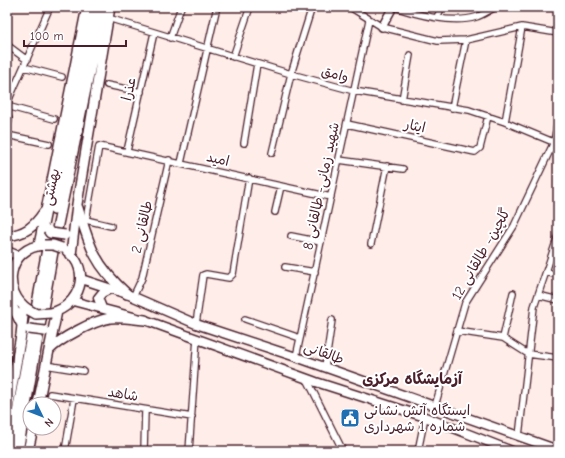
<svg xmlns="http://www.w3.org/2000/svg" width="565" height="458" font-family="'Comic Neue','Playpen Sans Arabic',sans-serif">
	<rect width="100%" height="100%" fill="#feede8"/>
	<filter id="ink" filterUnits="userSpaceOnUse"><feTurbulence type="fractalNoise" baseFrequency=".025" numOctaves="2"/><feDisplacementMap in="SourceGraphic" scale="8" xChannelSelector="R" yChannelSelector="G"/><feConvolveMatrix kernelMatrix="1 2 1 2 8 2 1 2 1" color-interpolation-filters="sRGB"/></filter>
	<g filter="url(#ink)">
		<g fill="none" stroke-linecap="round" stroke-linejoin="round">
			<defs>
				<path id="minor" d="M350 7 382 27 438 41 466 40 522 27 558 33
					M395 7C417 15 453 24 476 17 483 15 489 10 496 7
					M437 17 442 7
					M108 18 291 74 354 91 469 110 505 122 558 144
					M170 38 181 7
					M7 45 27 60
					M233 57 250 7
					M24 67 62 77
					M107 85 141 92
					M402 100 410 55
					M7 104 50 7
					M7 106 54 119
					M452 108 466 40
					M7 111 9 120 7 129
					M505 122 522 27
					M347 124 475 152 480 148 488 116
					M7 135 49 144
					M244 143 257 64
					M127 151 154 33
					M272 153 291 74 312 7
					M339 160 403 169
					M181 163 216 11
					M275 212 281 186
					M111 226 86 220 99 146 331 197
					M291 236 321 242
					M371 244 387 166
					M285 267 315 272
					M546 272 558 275
					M538 295 558 300
					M133 297 142 278 169 160
					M245 319 300 338
					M196 324 203 275 206 274 229 278 233 274 249 178
					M457 331 503 338 528 354 558 358
					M503 338 513 293
					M296 357 369 20
					M45 365 83 371
					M325 367 332 320
					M307 379 343 451
					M50 394 192 417
					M435 406 465 303 514 226 554 142 558 120
					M519 436 534 307 558 236
					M65 451 74 399
					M144 451 145 410
					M189 451 197 338
					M418 451 425 417"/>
				<path id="tertiary" d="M382 27 393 7"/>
				<path id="secondary" d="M7 251 19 256
					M81 279 127 294 196 324 296 357 558 450
					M73 301 145 320 316 382 425 417 512 451
					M102 308 98 298 102 293 110 289"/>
				<path id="primary" d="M78 208C90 248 95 265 127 294
					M54 210 94 7
					M7 236C25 234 34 227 44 212
					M39 245 87 7
					M71 255 77 204 110 7
					M7 296 22 325
					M29 310C0 292 8 247 44 245
					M51 313C80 306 92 270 67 251
					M49 350C61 338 93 321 110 318 121 317 134 319 145 320
					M38 404 57 311
					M7 415 21 335 24 307
					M10 451 49 238
					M18 451 57 229 103 7
					M28 451 33 428"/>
			</defs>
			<use href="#minor" stroke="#4a1f2b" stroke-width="8"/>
			<use href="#tertiary" stroke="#4a1f2b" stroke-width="10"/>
			<use href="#secondary" stroke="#4a1f2b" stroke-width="11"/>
			<use href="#primary" stroke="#4a1f2b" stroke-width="12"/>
			<use href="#minor" stroke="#fff" stroke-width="5.5"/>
			<use href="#tertiary" stroke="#fff" stroke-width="7"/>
			<use href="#secondary" stroke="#fff" stroke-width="8"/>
			<use href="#primary" stroke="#fff" stroke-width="9"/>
			<defs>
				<path id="primary-bridge" d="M48 230 50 233 65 235
					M44 245H53L62 248
					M29 310 36 314 51 313
					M29 329 45 331"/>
			</defs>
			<use href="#primary-bridge" stroke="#4a1f2b" stroke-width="12" stroke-linecap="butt"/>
			<use href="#primary-bridge" stroke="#fff" stroke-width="9"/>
		</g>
	</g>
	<defs>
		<symbol id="civic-square" viewBox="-11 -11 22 22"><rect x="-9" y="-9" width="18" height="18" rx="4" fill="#1f6fb2" stroke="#fff"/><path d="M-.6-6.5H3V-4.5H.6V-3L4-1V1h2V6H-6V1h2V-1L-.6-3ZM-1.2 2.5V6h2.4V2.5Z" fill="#fff"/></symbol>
	</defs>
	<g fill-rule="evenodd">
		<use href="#civic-square" x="339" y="407" width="22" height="22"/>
	</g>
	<g text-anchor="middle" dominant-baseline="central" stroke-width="4" stroke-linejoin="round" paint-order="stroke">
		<g font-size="14" fill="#4a1f2b" stroke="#fff">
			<text transform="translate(335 74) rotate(15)">وامق</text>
			<text transform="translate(129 89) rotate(-77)">عذرا</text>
			<text transform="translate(415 126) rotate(12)">ایثار</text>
			<text transform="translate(218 159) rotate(13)">امید</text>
			<text transform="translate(321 186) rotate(-78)">شهید زمانی- طالقانی 8</text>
			<text transform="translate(51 187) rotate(-78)">بهشتی</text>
			<text transform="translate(142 227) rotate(-77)">طالقانی 2</text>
			<text transform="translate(481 254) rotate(-60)">گلچین- طالقانی 12</text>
			<text transform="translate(324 353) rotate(20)">طالقانی</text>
			<text transform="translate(123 394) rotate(9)">شاهد</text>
		</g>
		<g font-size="14" fill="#4a1f2b" stroke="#fff" text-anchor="start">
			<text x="364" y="410">ایستگاه آتش نشانی<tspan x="364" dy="16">شماره 1 شهرداری</tspan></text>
		</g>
		<g font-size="15" font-weight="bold" fill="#4a1f2b" stroke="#fff">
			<text x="412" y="379">آزمایشگاه مرکزی</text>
		</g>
	</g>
	<rect width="565" height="458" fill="none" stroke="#fff" stroke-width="24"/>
	<rect x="12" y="12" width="541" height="434" fill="none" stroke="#4a1f2b" stroke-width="1.5" filter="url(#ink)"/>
	<g transform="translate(42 416) rotate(133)"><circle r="19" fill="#ffffff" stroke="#b7a5aa"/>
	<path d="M0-3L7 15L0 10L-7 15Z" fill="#1f6fb2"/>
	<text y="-6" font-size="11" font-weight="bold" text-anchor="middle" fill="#4a1f2b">N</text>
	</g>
	<path d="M24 40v6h102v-6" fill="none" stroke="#4a1f2b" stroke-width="2"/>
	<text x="30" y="40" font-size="12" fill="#4a1f2b" stroke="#ffffff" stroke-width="3" paint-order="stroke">100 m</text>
</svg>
